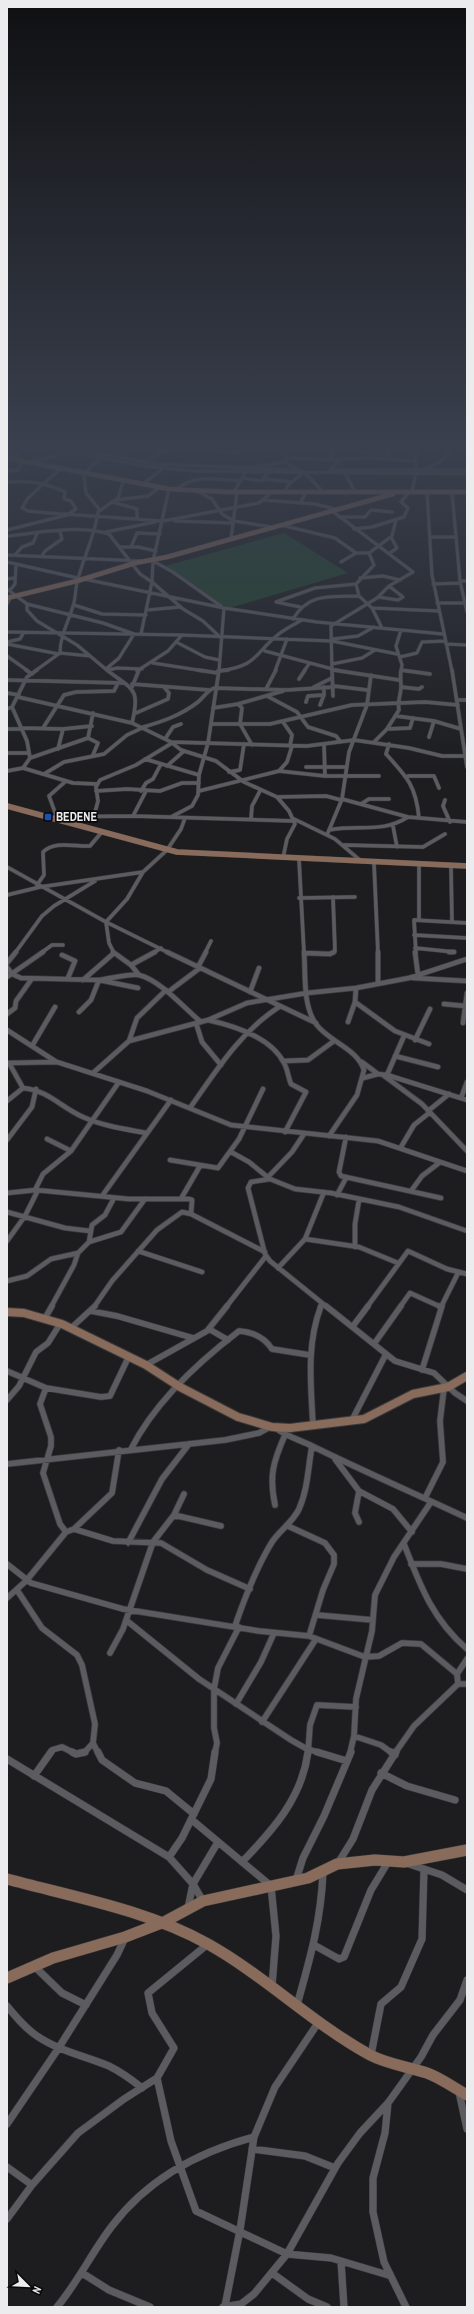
<svg xmlns="http://www.w3.org/2000/svg" width="474" height="2314" font-family="'Archivo Narrow',sans-serif">
	<rect width="100%" height="100%" fill="#1d1d20"/>
	<path fill="#20442c" d="M284 533 348 573 226 609 165 566Z"/>
	<g fill="none" stroke-linecap="round" stroke-linejoin="round">
		<defs>
			<path id="street-far4" d="M50 447 143 466 195 471 467 474
				M66 447 155 464 297 470
				M140 447 166 451
				M278 447 286 456V459
				M304 447 343 448 378 454 388 451
				M384 447 388 451 390 460
				M181 448 239 453 243 447
				M92 450 110 447
				M378 454 369 458 416 461
				M287 458 339 460 330 470
				M13 459 22 447
				M331 459V451L334 447
				M338 459 369 458
				M27 462 75 452
				M143 462 163 452 183 447
				M256 467 284 462 305 473 323 492
				M60 469 28 498 22 508 28 511 49 513 163 521 259 503 272 492
				M333 470H423L443 460 449 452 448 447
				M425 470H467
				M7 471 18 470 22 461
				M345 473 355 492
				M242 478 262 481 267 473
				M264 479 291 482
				M7 482C27 480 47 483 65 492L64 499 71 501 76 509 67 515 7 530
				M142 485 163 468
				M169 489 153 561 152 582 183 609 203 621 220 637
				M176 490C192 474 219 479 239 481
				M197 491 212 499 222 514 234 521 271 527
				M234 492 246 471
				M285 492 288 485 303 473
				M412 492 416 473V447
				M427 492 432 575 452 671
				M452 492 460 581 467 612
				M116 500 148 496 159 488
				M263 500 315 504 335 509
				M112 502 137 509V519
				M301 502 306 492
				M99 509 86 493 84 474 102 456
				M331 510 413 572 389 586 377 598 331 626 332 671
				M339 517H365L371 510 392 512
				M175 521 233 523
				M281 525 335 538 356 553H369L392 536 396 520
				M354 529 372 527 404 517 408 508 401 502 409 492
				M106 532 155 522
				M7 536C39 533 78 524 109 534L140 574 152 582 141 634
				M430 537H456
				M231 539 237 492
				M119 547H138L156 551
				M131 547 137 533 160 534
				M369 553 374 565 356 584 359 596 372 608 382 628
				M390 553 397 548 391 537
				M7 555 141 561
				M15 555 22 547 33 543 37 534
				M42 556 45 551 62 539 60 532
				M153 561 173 572 221 606
				M7 562 78 578
				M341 562 356 553
				M360 578 383 576 400 580
				M7 579 14 578
				M84 579 224 608 317 622 443 634
				M460 581H467
				M433 584 460 583
				M7 589 27 604V610L37 621 77 645 108 671
				M10 590 15 584 16 564
				M378 597 398 600 403 597 389 586
				M276 602 315 588 356 584
				M276 602 300 607
				M437 603H467
				M7 604 11 597
				M27 604 103 623 134 634 119 658 106 669
				M74 605 102 614 146 615
				M372 608 439 611
				M147 610 180 607
				M293 619C309 592 331 597 359 596
				M7 632 182 635 332 641 397 654
				M333 639 358 636 374 627
				M7 642 20 639 24 632
				M178 643 205 657 219 660
				M7 644 59 654
				M446 644 467 645
				M265 651 340 671
				M60 653 90 656
				M7 656 28 671
				M400 657 417 653 422 642 445 641
				M153 663 204 671
				M332 664 362 658 375 650
				M108 670 117 668 142 669
				M401 670 407 671
				M35 671 60 653C60 636 68 623 73 606 76 598 75 588 78 579 84 556 95 535 98 512L118 498 123 482
				M137 671 168 651 182 635
				M219 671C259 666 254 653 280 633 287 628 295 624 302 620
				M219 671 224 608
				M275 671 287 639
				M304 671 309 664
				M401 671 402 665 396 646 401 630"/>
			<path id="street-far3" d="M26 670 32 674
				M107 670C132 690 141 687 132 723L171 742 181 750 216 761 244 782 277 797 289 811 295 824 287 839 283 858
				M198 670 218 673
				M332 670 333 696
				M334 670 399 680
				M401 670 430 674
				M452 670 467 767
				M218 671 228 670
				M299 679 305 670
				M7 680 123 683
				M132 684 209 690
				M334 686 367 690
				M132 687 139 670
				M314 687 332 678
				M401 687 419 689 422 687
				M266 689 276 670
				M7 693 19 695
				M267 696 297 712 308 727 336 736 340 741
				M18 697 132 723
				M458 700H467
				M306 702 308 696 324 695
				M238 704 242 708 240 724 252 745
				M320 705 324 695V687
				M12 707 27 741 30 758 23 768
				M213 708 238 704 283 691
				M7 709 12 707 27 677 37 670
				M136 713 168 699 169 693 164 687
				M396 716 434 721 461 729
				M283 722 292 735 290 746
				M211 724H270L352 705 425 702 458 705
				M22 728 63 729 92 726
				M43 728 64 695 76 692 114 691 118 683
				M140 728C161 722 180 716 198 702 204 697 207 691 214 688L287 690 334 687
				M7 729H23
				M387 729 410 728 413 718
				M429 737 434 721
				M88 738 98 743 93 755
				M165 739 173 727 181 724
				M171 742 307 746 354 740 409 748 442 756H464
				M374 742 387 729 399 710C397 701 401 695 401 687 401 680 400 677 401 670
				M324 744 325 776
				M389 744 386 754C407 777 416 786 419 818
				M58 749 63 729
				M7 753H29
				M30 758 88 738 93 713
				M145 759 199 775
				M167 766 184 751
				M306 767H347
				M7 771 23 768 73 783 97 784
				M279 771 325 776H379
				M229 772 240 770 244 744
				M44 774 64 762 104 754 127 735 142 728
				M408 776H434L439 788
				M96 791 127 789 160 791 182 783H199
				M141 791 146 783 153 779 161 764
				M199 791 279 771 287 762 292 746
				M277 797 326 796 341 800
				M342 799 408 817 467 822
				M445 800 443 806 450 822
				M361 804 369 799H389
				M56 815 49 796 66 781
				M94 816 98 801 96 787 100 780 136 765 172 743
				M133 816 146 791
				M48 817 133 816 294 821
				M171 817 192 806 198 795 199 775 208 743 219 670
				M251 819 252 806 260 791
				M294 819 335 839 361 861
				M393 826 397 847
				M329 830C358 824 381 834 408 817
				M327 835 342 799 349 752 367 705 371 675
				M344 845 423 847 445 834
				M299 859 304 953
				M374 863 378 953
				M419 866V920
				M7 867 106 922 169 953
				M451 867 452 922
				M37 885 44 875 43 852C55 840 75 847 90 846L101 833
				M7 895 40 887 143 872
				M299 898 355 897
				M414 935 467 938
				M415 948 454 952
				M15 953 42 916 54 906 95 881
				M41 953 52 945H63
				M114 953 109 943 106 922 127 899 143 872 167 850 181 829 185 818
				M153 953 161 948
				M205 953 211 941
				M332 953 335 951 333 897
				M416 953 414 920 467 923"/>
			<path id="street-far2" d="M113 952 131 965 139 975
				M167 952 316 1023
				M304 952C306 974 302 1004 316 1024 329 1042 357 1048 364 1070L357 1095 329 1136
				M378 952V984
				M415 952 418 975
				M449 952H454
				M304 953 330 954 334 952
				M62 955 75 961 68 978
				M7 963 16 952
				M131 965 155 952
				M7 967 12 974 21 978 99 980 138 988
				M198 967 206 952
				M7 977 43 952
				M413 978 467 981
				M83 980 114 953
				M168 992 200 968
				M250 992 259 968
				M355 1002 395 1031 429 1044
				M444 1004 465 1006
				M79 1012 91 1000 99 980C109 979 130 973 139 975 160 980 184 1008 201 1022
				M7 1014 15 1008 16 1001 31 980
				M208 1020C235 1026 271 1037 284 1063 288 1070 288 1077 291 1084L306 1092 285 1132
				M348 1022 355 1002 356 988
				M196 1023 202 1042 221 1065
				M463 1023 467 993
				M7 1030 55 1061
				M415 1040 430 1009
				M129 1041 137 1018 166 990
				M32 1046 55 1007
				M395 1056 438 1067
				M284 1061 308 1060 334 1041
				M362 1062 378 1074
				M7 1063 57 1062 147 1091 231 1125 378 1141 467 1171
				M9 1063 23 1088C50 1091 60 1107 83 1117 103 1126 125 1129 146 1133
				M93 1073 129 1041 208 1020 247 1003 307 993 356 988 409 978 467 959
				M383 1075 422 1104 467 1151
				M387 1075 404 1036
				M363 1078 378 1074 387 1075 467 1100
				M461 1098 467 1082
				M7 1101 23 1088
				M190 1108C216 1071 240 1032 279 1007
				M428 1111 449 1094
				M346 1137 339 1172 341 1176 441 1198
				M47 1139 71 1151
				M7 1140 32 1107 36 1089
				M401 1147 414 1125 429 1113
				M231 1152 249 1162 270 1179 295 1189 331 1193 399 1207 467 1231
				M170 1160 218 1168 239 1139 263 1089
				M268 1177 292 1152 304 1134
				M270 1179 251 1182 248 1188 265 1254 270 1261 327 1307
				M35 1190 43 1174 71 1151 119 1082
				M411 1191 422 1176 439 1163
				M7 1193 36 1190 129 1199H189L192 1200 191 1214
				M337 1195 346 1178
				M102 1196 171 1100
				M182 1197 200 1166
				M7 1212 65 1228 90 1231
				M305 1239 359 1247 398 1263
				M7 1241 25 1216 38 1190
				M89 1242 92 1225 105 1215 114 1198
				M355 1247V1224L359 1200
				M138 1251 202 1272
				M278 1268 305 1239 324 1192
				M7 1281 27 1276 51 1259 78 1253
				M51 1307 74 1265 78 1253 89 1242 121 1232 145 1199
				M94 1307 112 1281 157 1230 182 1212 191 1214 265 1252
				M226 1307 266 1256
				M320 1307 322 1303
				M367 1307 408 1251 447 1269 467 1274
				M400 1307 410 1293 441 1307
				M441 1307 458 1273"/>
			<path id="street-far1" d="M326 1306 395 1361 434 1373 455 1393 467 1401
				M439 1306 441 1307
				M91 1311 117 1316 193 1338
				M45 1318 52 1306
				M353 1326 368 1306
				M71 1328 95 1306
				M209 1329 228 1340
				M374 1344 401 1306
				M146 1365 207 1331 227 1306
				M422 1370 442 1306
				M7 1371 46 1388 101 1397 110 1396 129 1356
				M46 1388 40 1404 51 1437V1446L43 1473 60 1524 66 1532
				M7 1400 19 1386 36 1352 48 1343 60 1324
				M352 1420 386 1354
				M313 1426C311 1385 306 1345 321 1306
				M277 1429C288 1437 300 1440 312 1446 363 1471 416 1494 467 1518
				M131 1449C155 1402 197 1363 239 1331 253 1332 264 1337 272 1349L310 1355
				M335 1459 359 1491 393 1509 412 1532
				M7 1464 225 1440 259 1433 270 1427
				M359 1491 355 1513 359 1522
				M425 1498 443 1462 440 1421 444 1388
				M275 1505C269 1476 273 1462 285 1435
				M174 1515 221 1526
				M288 1526 325 1543 334 1555V1564L323 1590 309 1636
				M74 1529 113 1541 161 1543 207 1570 250 1589
				M128 1543 162 1479 189 1444
				M404 1544C420 1585 432 1619 467 1649
				M7 1564 31 1583 123 1609 259 1631 309 1636 365 1657 379 1656 402 1643 421 1644 457 1674
				M411 1564H441L467 1569
				M17 1590 42 1628 77 1655 82 1665 95 1724 93 1743 84 1753
				M7 1598 26 1581 66 1532 74 1529 112 1493 119 1450
				M317 1615 373 1620
				M126 1620 199 1679 291 1740 307 1749 321 1753
				M235 1626C245 1597 256 1568 272 1542 280 1530 293 1522 299 1509 308 1489 308 1467 312 1446
				M110 1653 123 1629 153 1542 174 1515 184 1494
				M458 1684H467
				M236 1704 261 1662 274 1633
				M262 1722 316 1639
				M354 1736 381 1745 392 1753
				M93 1743 98 1753
				M50 1753 52 1750 62 1747 74 1753
				M215 1753 217 1743 214 1728V1689L218 1668 239 1627
				M308 1753 310 1725 317 1705 356 1707
				M350 1753 354 1736 356 1699 372 1631 375 1595 394 1557 431 1502
				M395 1753 414 1726 458 1684 457 1674 467 1659"/>
			<path id="street" d="M72 1752 76 1754 85 1752
				M98 1752 102 1760 135 1783 166 1791 194 1814
				M317 1752 347 1761
				M391 1752 395 1755
				M7 1759 169 1857 193 1884 203 1901
				M381 1773 407 1786 455 1800
				M34 1776 51 1752
				M192 1820 271 1886 276 1936 272 1986
				M169 1857 182 1838 211 1779 215 1752
				M242 1862C273 1830 302 1798 308 1752
				M338 1863 353 1839 372 1790 396 1752
				M409 1864 442 1875 467 1890
				M296 1880 303 1858 324 1816 351 1752
				M188 1908 193 1884 218 1842
				M314 1945 339 1959 344 1957 371 1890 388 1862
				M34 1966 62 1993 86 2005
				M297 2005C310 1959 321 1921 323 1872
				M7 2006C16 2017 25 2028 37 2036 59 2051 85 2056 109 2066 121 2072 131 2079 142 2088
				M371 2055 381 2004 401 1987 422 1939 424 1869
				M157 2078 171 2141 196 2211 287 2254 331 2258 388 2275
				M459 2092 467 2129
				M388 2103 385 2133 373 2178V2212L384 2262 406 2307
				M7 2124 58 2049 117 1955 125 1938
				M252 2149 305 2156 335 2168
				M7 2167 32 2185
				M7 2219 32 2185 78 2133 124 2099 157 2078 174 2048 152 2013 148 1993 208 1944
				M341 2261 344 2307
				M82 2273 109 2290 150 2307
				M272 2273 308 2299 327 2307
				M225 2306 240 2230 254 2137 275 2087 318 2023
				M57 2307C78 2282 92 2252 112 2226 147 2180 198 2152 254 2137
				M223 2307 241 2304 254 2294 287 2254 338 2163 360 2133 388 2103 421 2057 433 2035 460 2000 467 1980"/>
			<path id="secondary-far3" d="M7 458 169 489 228 492H467
				M7 598 77 581 135 563 167 557 393 494"/>
			<path id="secondary-far2" d="M7 806 177 852 467 866"/>
			<path id="secondary-far1" d="M7 1312 24 1313 62 1324 146 1365 180 1387 238 1417 272 1427 290 1428 364 1419 413 1394 448 1387 467 1376"/>
			<path id="secondary" d="M7 1879C74 1897 147 1910 208 1944 265 1976 312 2023 370 2055 387 2064 409 2067 427 2073 441 2078 454 2088 467 2095
				M7 1978 53 1958 125 1937 164 1922 203 1901 308 1878 337 1864 375 1860 404 1862 467 1850"/>
		</defs>
		<use href="#street-far4" stroke="#3a3a3c" stroke-width="4"/>
		<use href="#street-far3" stroke="#3a3a3c" stroke-width="4.5"/>
		<use href="#street-far2" stroke="#3a3a3c" stroke-width="6"/>
		<use href="#street-far1" stroke="#3a3a3c" stroke-width="7"/>
		<use href="#street" stroke="#3a3a3c" stroke-width="8"/>
		<use href="#secondary-far3" stroke="#3a3a3c" stroke-width="5.5"/>
		<use href="#secondary-far2" stroke="#3a3a3c" stroke-width="6"/>
		<use href="#secondary-far1" stroke="#3a3a3c" stroke-width="10"/>
		<use href="#secondary" stroke="#3a3a3c" stroke-width="12"/>
		<use href="#street-far4" stroke="#5c5c60" stroke-width="3"/>
		<use href="#street-far3" stroke="#5c5c60" stroke-width="3.5"/>
		<use href="#street-far2" stroke="#5c5c60" stroke-width="4.5"/>
		<use href="#street-far1" stroke="#5c5c60" stroke-width="5.5"/>
		<use href="#street" stroke="#5c5c60" stroke-width="7"/>
		<use href="#secondary-far3" stroke="#896b5c" stroke-width="4.5"/>
		<use href="#secondary-far2" stroke="#896b5c" stroke-width="5.5"/>
		<use href="#secondary-far1" stroke="#896b5c" stroke-width="8"/>
		<use href="#secondary" stroke="#896b5c" stroke-width="11"/>
	</g>
	<linearGradient id="sky" x2="0" y2="1"><stop stop-color="#101012"/><stop offset="0.58" stop-color="#3a404e"/><stop offset="1" stop-color="#3a404e" stop-opacity="0"/></linearGradient>
	<rect width="474" height="771" fill="url(#sky)"/>
	<rect fill="#1a4fb4" stroke="#080809" stroke-width="1.5" x="44" y="813" width="8" height="8" rx="2"/>
	<g text-anchor="middle" dominant-baseline="central" stroke-width="3.5" stroke-linejoin="round" paint-order="stroke">
		<g font-size="12" font-weight="bold" fill="#ececee" stroke="#080809" text-anchor="start">
			<text x="56" y="817">BEDENE</text>
		</g>
	</g>
	<rect width="474" height="2314" fill="none" stroke="#ececee" stroke-width="16"/>
	<g transform="translate(28 2286) rotate(114)" stroke="#080809" stroke-width="3" paint-order="stroke">
	<path d="M0-3L7 15L0 10L-7 15Z" fill="#ececee"/>
	<text y="-6" font-size="11" font-weight="bold" text-anchor="middle" fill="#ececee">N</text>
	</g>
</svg>
